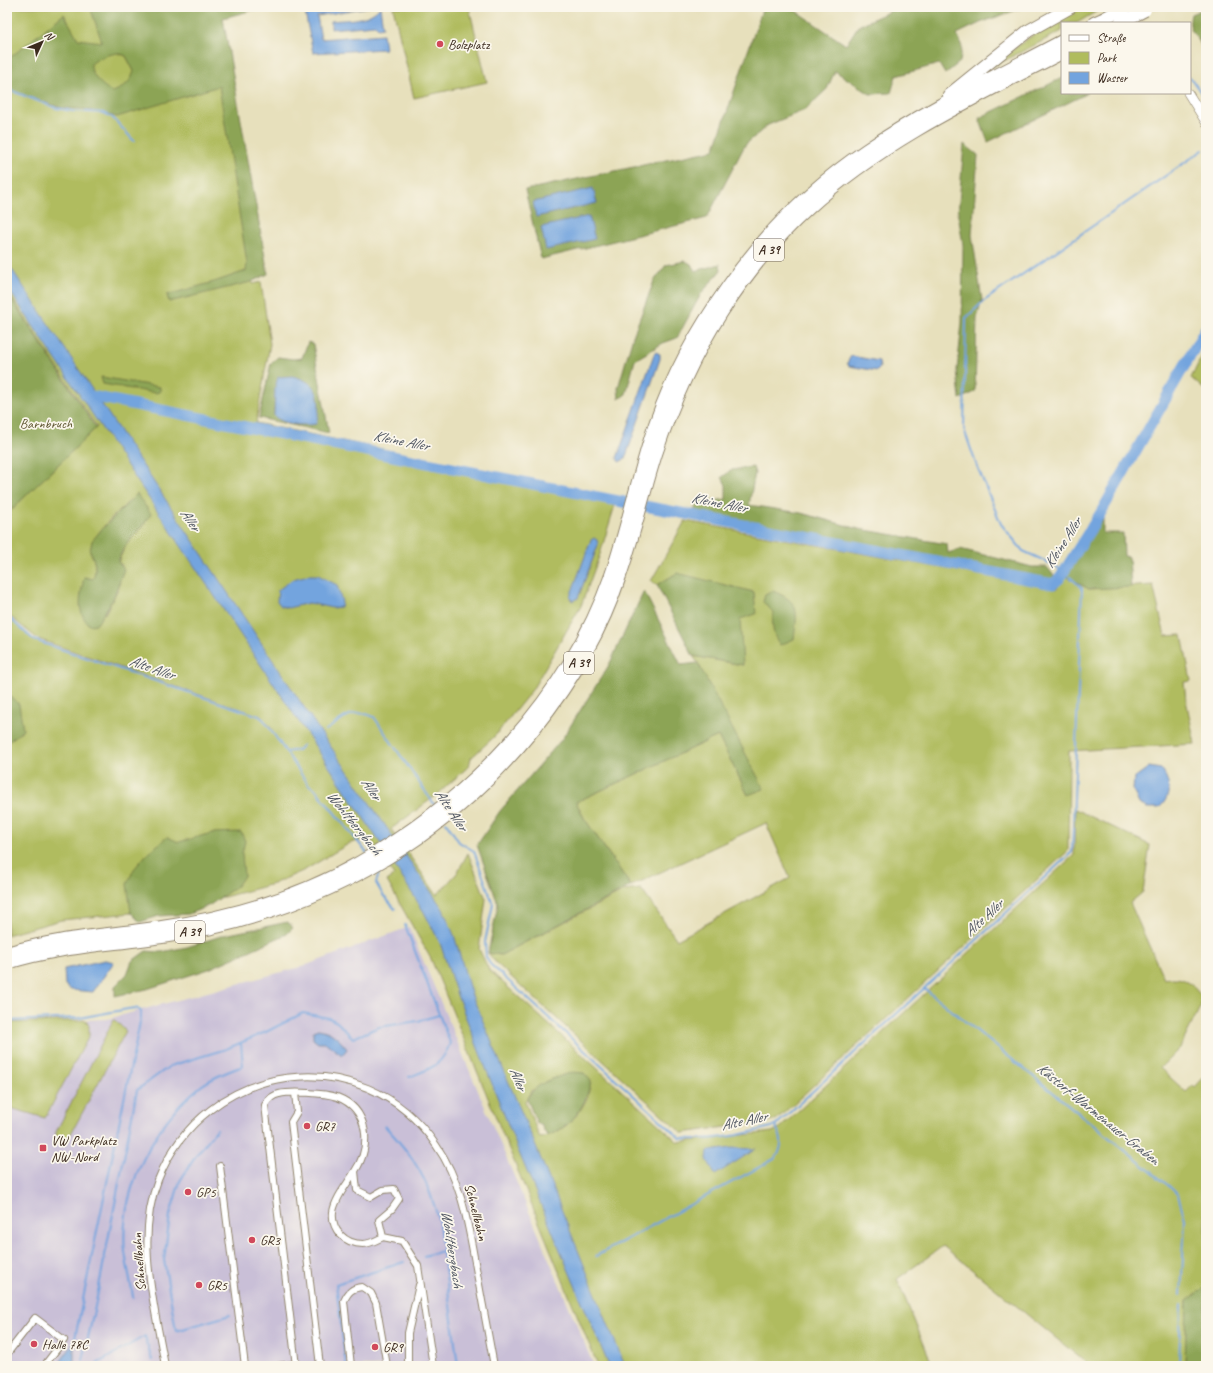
<svg xmlns="http://www.w3.org/2000/svg" width="1213" height="1373" font-family="Caveat,sans-serif">
	<rect width="100%" height="100%" fill="#fbf7ec"/>
	<filter id="ink" filterUnits="userSpaceOnUse"><feTurbulence type="fractalNoise" baseFrequency=".025" numOctaves="2"/><feDisplacementMap in="SourceGraphic" scale="8" xChannelSelector="R" yChannelSelector="G"/><feConvolveMatrix kernelMatrix="1 2 1 2 8 2 1 2 1" color-interpolation-filters="sRGB"/></filter>
	<filter id="wash" filterUnits="userSpaceOnUse"><feTurbulence type="fractalNoise" baseFrequency=".012" numOctaves="4" result="noise"/><feDisplacementMap in="SourceGraphic" scale="16" xChannelSelector="R" yChannelSelector="G"/><feGaussianBlur stdDeviation="0.9" result="paint"/><feColorMatrix in="noise" values="0 0 0 0 0 0 0 0 0 0 0 0 0 0 0 0 0 1.4 0 .05"/><feComposite in="paint" operator="in"/></filter>
	<g filter="url(#wash)">
		<rect width="100%" height="100%" fill="#e7e0bc"/>
		<path fill="#c9bfd7" d="M409 927 594 1366H7V1024L108 1019 304 966Z"/>
		<path fill="#b0bc5e" stroke="#76733e" fill-rule="evenodd" d="M7 7H95L118 53 126 56 134 71 221 83 253 284 261 282 270 344 256 423 594 493 591 500 615 505 600 554 581 606 532 690 495 736 471 758 469 766 438 794 391 829 437 895 457 873 468 853 486 899 479 949 489 970 678 1142 772 1132 780 1128 1074 855 1075 809 1150 845 1143 892 1130 903 1164 979C1186 975 1190 983 1204 999L1180 1048 1160 1068 1186 1092 1193 1085 1195 1087 1206 1075V1286L1187 1301 1185 1366H1090L943 1246 897 1279 933 1366H598L431 959 387 881 394 876 370 838 350 843 305 870 273 884 224 897 176 898 131 909V913L61 920 7 935V616L34 640 259 716 273 730 261 716 38 639 7 614V514L97 427 7 291ZM137 494 145 524 126 545 118 562 122 565 119 587 105 614 84 577 93 580C97 568 95 562 90 551 96 528 120 511 137 494ZM591 540 598 545 578 598 570 599ZM591 1081C589 1087 589 1096 585 1102 576 1120 559 1134 540 1138L525 1101 532 1090Z
			M393 7H469L487 82 414 98Z
			M1080 7H1104L1077 23H1062V31L982 72 1055 19Z
			M1206 348V391L1191 378Z
			M685 521 1057 589 1062 574 1089 589 1153 585 1165 636 1182 635 1191 681 1184 682 1186 700 1195 744 1069 751 1068 851 776 1120 682 1133 496 963 488 953 501 955 624 891 641 889 677 940 790 878 766 823 631 886 584 818 576 802 718 736 748 795 698 663 693 656 743 665 677 573 657 585 651 581Z
			M114 1019 126 1031 65 1145 56 1137V1132Z
			M86 1020 89 1026V1036L45 1118 7 1107V1023Z"/>
		<path fill="#8ca455" stroke="#64673a" fill-rule="evenodd" d="M90 7H265L223 18 268 274 251 282 169 302 167 295 214 282 246 271 247 263 219 86 117 117 84 109 62 108 7 90V60L64 14 78 39 102 42ZM118 53 126 56 134 71C131 82 123 89 112 92 103 86 90 76 91 64 98 58 109 54 118 53Z
			M763 7H790L846 45 858 26 899 7H1025L980 23 957 34 962 47 960 62 945 74 939 64 896 76 891 93 870 94 835 71 827 89 805 110 768 125 745 145 707 218 541 259 525 190 714 150Z
			M1206 8V92C1204 82 1203 51 1201 45 1194 30 1187 31 1191 14Z
			M1062 78V93H1088L988 142 979 118Z
			M964 144 978 155 972 235 982 300 977 318 975 392 960 399 957 370 962 323 963 245 958 214Z
			M685 261 691 264 695 271 720 264 721 270 701 294 677 338 663 343 635 360 626 394 619 399 618 388 633 336 654 281 666 265Z
			M7 292 96 428 7 514Z
			M308 342 313 344 329 433 259 418 271 363 278 357 293 359 302 358ZM274 409 316 424C300 426 288 422 274 415Z
			M101 377 160 387V392L155 393 103 384Z
			M753 467 755 473 749 505 801 513 859 529 947 544 948 553 960 549 1032 567H1047L1058 581 694 513 697 501 703 496 714 501 726 499V485L722 477 732 470Z
			M137 494 151 514C141 531 123 542 118 562L124 569 113 599 97 624 89 625C75 610 81 595 84 577L93 579C97 569 95 561 90 551L92 541 102 529Z
			M1103 519V533H1123L1124 556 1129 557 1131 587 1089 589 1062 574Z
			M677 573 754 592 756 614 740 619 743 665 693 656 657 585Z
			M644 591 681 665 698 663 764 789 748 795 718 736 576 802 584 818 631 886 501 955 488 953 498 904 477 845 500 811 562 739 609 665Z
			M773 591C802 603 797 612 794 639L780 645C772 634 772 626 773 612L763 602 765 595Z
			M7 694 19 704 23 730 7 743Z
			M241 832 245 841 242 854 244 876 237 886 210 905 189 914 159 916 140 922 131 913 127 884 134 869 147 854 167 837 179 842 212 833Z
			M288 922 293 928 287 934 209 969 147 989 115 996V986L127 974 132 961 146 951 161 952 187 947 224 935Z
			M573 1072 584 1073 591 1081C585 1107 573 1126 547 1136L541 1125 537 1123 527 1099C536 1082 555 1078 573 1072Z
			M1206 1286V1366H1185L1187 1301Z"/>
		<path fill="#73a4de" stroke="#57677e" d="M304 7H369L317 16 321 39 383 34 385 49 313 53Z
			M380 7 383 27 378 28 375 25 331 29V21C348 19 369 21 380 7Z
			M593 188 597 203 536 217 533 202Z
			M589 216 595 239 546 250 541 227Z
			M7 262 322 734 443 909 454 935 471 993 534 1142 625 1366H609L520 1155 457 995 440 943 424 912 379 841 7 287Z
			M656 352 660 354V359L625 459 619 462 617 458 654 354Z
			M851 356 879 361 880 368 877 371 849 366 847 363Z
			M292 376C320 382 322 400 316 424 303 426 284 425 274 416L275 388 278 377Z
			M594 538 597 540 598 545 578 598 572 601 570 597 591 540Z
			M308 575H318L337 585 342 602 341 607 332 608 309 603 288 608 281 606 277 601 278 590 293 579Z
			M1149 767 1161 769C1171 782 1172 796 1159 808H1147L1139 804 1133 790 1134 778Z
			M105 960 114 962 93 992 71 990 65 985 64 969Z
			M318 1029C332 1031 339 1039 347 1049L342 1055 326 1043H318L313 1039V1031Z
			M732 1148 756 1149 715 1175 707 1159 708 1151Z
			M74 1343V1366H64L60 1362Z"/>
		<g fill="none" stroke-linecap="round" stroke-linejoin="round">
			<path stroke="#73a4de" stroke-width="2" d="M1190 77 1206 100
				M7 89 56 108 72 111 104 113 113 118 134 141
				M1063 573 1056 566 1023 551 1001 524 975 461 964 429 966 318 984 301 1203 150
				M7 616 34 640 259 716 264 720 286 752 298 750 303 745
				M326 730C343 719 352 707 374 717L436 807
				M286 752 308 784 316 790 367 853
				M446 822 459 842 474 851 493 904 485 942 486 957 490 964 680 1138C713 1142 743 1134 775 1126L1072 852 1082 588 1070 577
				M377 868 379 872 376 883 383 895 395 909
				M405 925 450 1043C442 1066 430 1069 409 1077
				M925 989 1169 1186 1178 1195 1185 1219 1181 1295
				M7 1021 79 1018 128 1009 136 1008 141 1011V1017L74 1343
				M385 1126C415 1158 428 1179 439 1222L458 1366
				M217 1129 197 1154 180 1181 170 1215 164 1260 176 1331 230 1315
				M424 1256 442 1251
				M596 1256 776 1158C783 1146 783 1138 775 1126
				M133 1297C131 1282 127 1267 125 1252 119 1190 154 1123 201 1086 213 1077 229 1071 243 1066L241 1043
				M83 1360 96 1302 137 1090 170 1066 226 1049 266 1032 303 1013 329 1018 337 1022 353 1038 379 1027 418 1021 439 1015
				M93 1366 145 1336 152 1360
				M346 1366 336 1284 404 1262
				M1179 1366 1181 1305"/>
			<path stroke="#73a4de" stroke-width="11" d="M86 395 608 499 1053 584 1060 578 1100 514 1206 328"/>
		</g>
	</g>
	<g filter="url(#ink)">
		<g fill="none" stroke-linecap="round" stroke-linejoin="round">
			<defs>
				<path id="street" d="M295 1093 297 1112 291 1122 320 1366
					M220 1166 245 1366
					M355 1171C348 1183 335 1198 333 1212 331 1230 345 1244 363 1244 370 1244 377 1240 383 1237
					M7 1354 35 1318 64 1340 47 1362 52 1366
					M165 1366C155 1307 135 1239 158 1180 204 1062 363 1037 436 1145 462 1182 468 1224 476 1268 482 1300 488 1333 494 1366
					M277 1366 296 1364
					M296 1366 265 1105C268 1100 273 1095 279 1094 292 1091 324 1093 337 1097 369 1109 372 1146 355 1171L357 1190 371 1197 383 1190 394 1189 399 1199 392 1209 379 1220 383 1237 402 1241 418 1266 433 1366
					M351 1366 344 1301C348 1292 352 1288 362 1287L371 1293 376 1303 387 1366
					M408 1366V1333L419 1285"/>
				<path id="secondary" d="M1188 93 1206 122"/>
				<path id="highway" d="M1094 23 1103 19
					M949 95 1028 31 1071 7
					M7 953C57 937 111 935 162 927 231 917 299 897 360 862 472 798 567 699 611 575 628 526 638 474 655 424 672 375 698 328 728 286 765 233 813 186 866 150 928 108 996 76 1062 41
					M7 963C57 947 110 945 162 937 249 925 331 895 405 847 498 786 585 683 620 576 634 536 643 495 656 454 672 405 693 357 722 312 746 275 775 239 808 209 881 142 974 98 1062 53"/>
			</defs>
			<use href="#street" stroke="#91856d" stroke-width="8"/>
			<use href="#secondary" stroke="#91856d" stroke-width="10"/>
			<use href="#highway" stroke="#91856d" stroke-width="14"/>
			<use href="#street" stroke="#fff" stroke-width="6"/>
			<use href="#secondary" stroke="#fff" stroke-width="9"/>
			<use href="#highway" stroke="#fff" stroke-width="12"/>
			<defs>
				<path id="highway-bridge" d="M1103 19 1125 7
					M1120 23 1145 10"/>
			</defs>
			<use href="#highway-bridge" stroke="#91856d" stroke-width="14" stroke-linecap="butt"/>
			<use href="#highway-bridge" stroke="#fff" stroke-width="12"/>
		</g>
	</g>
	<g fill="#d1495b" stroke="#fbf7ec" stroke-width="1.5">
		<circle cx="440" cy="44" r="4"/>
		<circle cx="307" cy="1126" r="4"/>
		<rect x="39" y="1144" width="8" height="8" rx="2"/>
		<circle cx="188" cy="1192" r="4"/>
		<circle cx="252" cy="1240" r="4"/>
		<circle cx="199" cy="1285" r="4"/>
		<circle cx="34" cy="1344" r="4"/>
		<circle cx="375" cy="1347" r="4"/>
	</g>
	<g text-anchor="middle" dominant-baseline="central" stroke-width="3.5" stroke-linejoin="round" paint-order="stroke">
		<g fill="#fbf7ec" stroke="#75685c" stroke-width="1">
			<rect x="754" y="239" width="30" height="22" rx="3"/>
			<rect x="564" y="652" width="30" height="22" rx="3"/>
			<rect x="175" y="921" width="30" height="22" rx="3"/>
		</g>
		<g font-size="13" font-weight="bold" fill="#3b2a1e">
			<text x="769" y="250">A 39</text>
			<text x="579" y="663">A 39</text>
			<text x="190" y="932">A 39</text>
		</g>
		<g font-size="14" fill="#3b2a1e" stroke="#fbf7ec" text-anchor="start">
			<text x="448" y="44">Bolzplatz</text>
			<text x="315" y="1126">GR7</text>
			<text x="51" y="1140">VW Parkplatz<tspan x="51" dy="16">NW-Nord</tspan></text>
			<text x="196" y="1192">GP5</text>
			<text x="260" y="1240">GR3</text>
			<text x="207" y="1285">GR5</text>
			<text x="42" y="1344">Halle 78C</text>
			<text x="383" y="1347">GR9</text>
		</g>
		<g font-size="14" fill="#5e5631" stroke="#fbf7ec">
			<text x="46" y="423">Barnbruch</text>
		</g>
		<g font-size="14" fill="#3b2a1e" stroke="#fbf7ec">
			<text transform="translate(476 1212) rotate(76)">Schnellbahn</text>
			<text transform="translate(139 1262) rotate(-94)">Schnellbahn</text>
		</g>
		<g font-size="15" font-style="italic" fill="#4f5561" stroke="#fbf7ec">
			<text transform="translate(401 441) rotate(11)">Kleine Aller</text>
			<text transform="translate(719 503) rotate(11)">Kleine Aller</text>
			<text transform="translate(190 520) rotate(56)">Aller</text>
			<text transform="translate(1063 543) rotate(-57)">Kleine Aller</text>
			<text transform="translate(152 668) rotate(19)">Alte Aller</text>
			<text transform="translate(371 789) rotate(56)">Aller</text>
			<text transform="translate(451 810) rotate(56)">Alte Aller</text>
			<text transform="translate(354 823) rotate(51)">Wohltbergbach</text>
			<text transform="translate(984 918) rotate(-43)">Alte Aller</text>
			<text transform="translate(518 1079) rotate(68)">Aller</text>
			<text transform="translate(1098 1114) rotate(39)">Kästorf-Warmenauer-Graben</text>
			<text transform="translate(744 1121) rotate(-12)">Alte Aller</text>
			<text transform="translate(452 1249) rotate(81)">Wohltbergbach</text>
		</g>
	</g>
	<rect width="1213" height="1373" fill="none" stroke="#fbf7ec" stroke-width="24"/>
	<rect x="1061" y="22" width="130" height="72" fill="#fbf7ec" stroke="#aea59a"/>
	<rect x="1069" y="35" width="20" height="6" fill="#ffffff" stroke="#aea59a"/>
	<text x="1097" y="42" font-size="12" fill="#3b2a1e">Straße</text>
	<rect x="1069" y="52" width="20" height="12" fill="#b0bc5e" stroke="#aea59a"/>
	<text x="1097" y="62" font-size="12" fill="#3b2a1e">Park</text>
	<rect x="1069" y="72" width="20" height="12" fill="#73a4de" stroke="#aea59a"/>
	<text x="1097" y="82" font-size="12" fill="#3b2a1e">Wasser</text>
	<g transform="translate(42 42) rotate(46)" stroke="#fbf7ec" stroke-width="3" paint-order="stroke">
	<path d="M0-3L7 15L0 10L-7 15Z" fill="#3b2a1e"/>
	<text y="-6" font-size="11" font-weight="bold" text-anchor="middle" fill="#3b2a1e">N</text>
	</g>
</svg>
